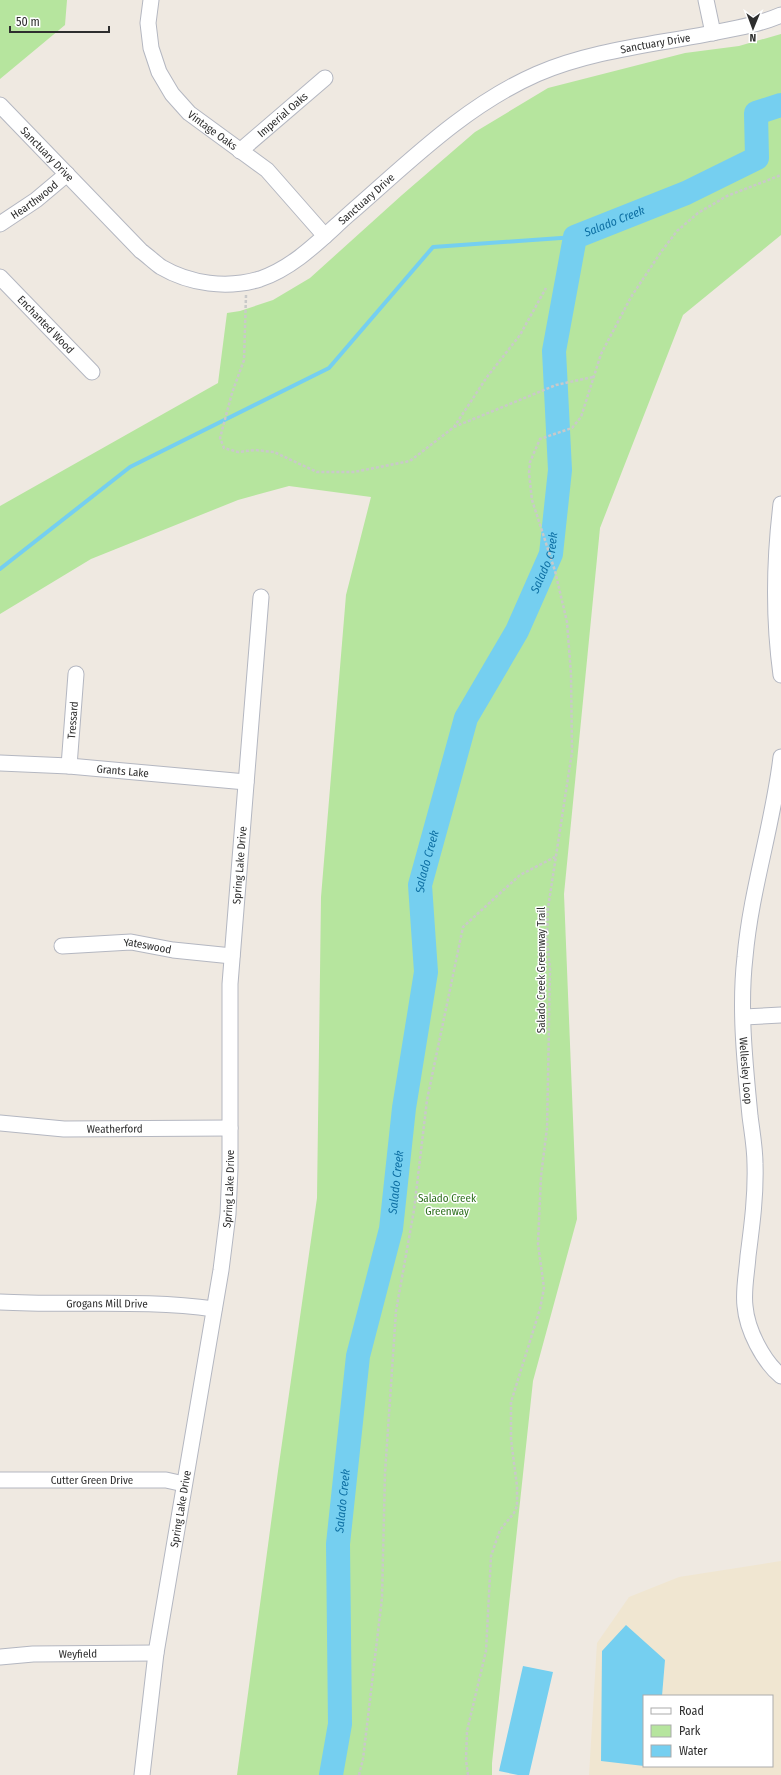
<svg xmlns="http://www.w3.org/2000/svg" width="781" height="1775" font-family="'Fira Sans Condensed',sans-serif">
	<rect width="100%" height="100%" fill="#efe9e1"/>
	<path fill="#f0e6d1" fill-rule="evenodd" d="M781 1561V1775H589L597 1643 629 1597 679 1577ZM644 1696H772V1766H644Z"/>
	<path fill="#b6e59e" d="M0 0H67L65 25 0 79Z
		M781 34V235L683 315 600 528 564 894 577 1219 533 1381 492 1763V1775H237L278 1471 317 1198 321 897 346 595 371 497 289 486 238 500 91 559 0 614V506L218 383 227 313 240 311 273 300 310 278 402 195 475 132 548 88 685 53 739 46Z"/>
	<path fill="#75cff0" d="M626 1625 665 1660 662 1696H644V1766L601 1761 602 1651Z
		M523 1666 553 1672 529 1775H518L499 1771Z"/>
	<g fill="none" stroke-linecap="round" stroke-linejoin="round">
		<path stroke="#75cff0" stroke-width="4" d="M0 569 130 467 329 368 433 247 575 237"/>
		<path stroke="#75cff0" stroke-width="24" id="s1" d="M331 1775 340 1724 338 1544 358 1356 391 1229 404 1108 426 972 420 885 466 718 517 631 551 554 560 470 554 351 575 237 686 193 757 158 756 113 781 105"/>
		<defs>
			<g id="minor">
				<path id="s2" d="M151 0 148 23 151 48 159 72 172 94 189 113 267 170 325 236"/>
				<path d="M706 0 713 33"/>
				<path id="s3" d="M0 105 141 251C148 256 154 262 161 267 190 284 227 289 260 279 295 267 321 239 348 215 407 164 464 106 537 74 590 51 650 45 707 34 732 29 758 25 781 15"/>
				<path id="s4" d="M240 151 325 78"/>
				<path id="s5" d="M0 224 36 200 67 174"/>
				<path id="s6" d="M0 277 92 372"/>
				<path d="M781 504C774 562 773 617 781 675"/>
				<path id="s7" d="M781 757C773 825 751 889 745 957 739 1009 745 1064 750 1116 752 1132 755 1148 755 1164 756 1195 752 1225 748 1256 747 1272 743 1290 745 1306 747 1330 763 1361 781 1376"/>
				<path id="s8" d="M0 763 69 766 246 782"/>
				<path id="s9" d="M69 766 76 674"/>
				<path id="s10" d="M62 946 131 942 173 950 232 956"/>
				<path d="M744 1017 781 1015"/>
				<path id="s11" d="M0 1123 64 1129 230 1128"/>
				<path id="s12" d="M0 1302C71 1306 143 1299 214 1309"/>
				<path id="s13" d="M0 1480H166L184 1484"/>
				<path id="s14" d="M0 1657 33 1654 156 1653"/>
				<path id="s15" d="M142 1775 156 1653 221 1270 228 1214 230 1169V984L261 597"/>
			</g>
		</defs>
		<use href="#minor" stroke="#b4b7c1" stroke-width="17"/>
		<path stroke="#c9c9c9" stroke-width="2.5" stroke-dasharray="3 2" stroke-linecap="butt" d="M246 295 244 360 232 393 220 438 224 448 238 452 255 450 274 452 317 472H354L410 461 454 427 487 377 520 335 546 288
			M454 427 556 385 593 377
			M359 1775 363 1759 382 1598 385 1473 396 1311 414 1210 427 1100 463 927 520 875 555 857
			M468 1775 466 1760 467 1731 486 1651 491 1556 500 1530 514 1513 517 1506V1486L511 1440V1402L540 1309 544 1288 538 1244 541 1176 547 1128 548 1078 550 969 547 938 548 908 572 752 571 674 567 622 555 571 532 500 529 473 530 462 540 439 572 428 581 417 601 354 631 297 661 252 677 231 698 213 727 196 781 175"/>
		<use href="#minor" stroke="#fff" stroke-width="15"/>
	</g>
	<g text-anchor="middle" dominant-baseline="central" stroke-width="3" stroke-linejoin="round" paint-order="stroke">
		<g font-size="11" fill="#2e2e2e" stroke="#fff">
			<text stroke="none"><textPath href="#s3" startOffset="800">Sanctuary Drive</textPath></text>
			<text stroke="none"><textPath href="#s4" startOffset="56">Imperial Oaks</textPath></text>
			<text stroke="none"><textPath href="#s2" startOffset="154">Vintage Oaks</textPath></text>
			<text stroke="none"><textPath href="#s3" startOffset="68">Sanctuary Drive</textPath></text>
			<text stroke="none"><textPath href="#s5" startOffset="42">Hearthwood</textPath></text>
			<text stroke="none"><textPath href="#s3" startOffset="465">Sanctuary Drive</textPath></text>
			<text stroke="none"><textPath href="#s6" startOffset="66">Enchanted Wood</textPath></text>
			<text stroke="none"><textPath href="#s9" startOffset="46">Tressard</textPath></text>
			<text stroke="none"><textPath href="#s8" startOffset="123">Grants Lake</textPath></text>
			<text stroke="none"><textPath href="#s15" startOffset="917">Spring Lake Drive</textPath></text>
			<text stroke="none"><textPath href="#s10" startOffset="86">Yateswood</textPath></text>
			<text transform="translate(541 970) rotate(-90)">Salado Creek Greenway Trail</text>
			<text stroke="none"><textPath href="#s7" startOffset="317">Wellesley Loop</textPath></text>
			<text stroke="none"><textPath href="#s11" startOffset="115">Weatherford</textPath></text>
			<text stroke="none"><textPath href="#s15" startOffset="593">Spring Lake Drive</textPath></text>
			<text stroke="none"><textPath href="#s12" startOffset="107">Grogans Mill Drive</textPath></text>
			<text stroke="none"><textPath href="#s13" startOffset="92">Cutter Green Drive</textPath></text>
			<text stroke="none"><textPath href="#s15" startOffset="269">Spring Lake Drive</textPath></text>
			<text stroke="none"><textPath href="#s14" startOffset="78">Weyfield</textPath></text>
		</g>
		<g font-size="11" fill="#2c6e1b" stroke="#fff">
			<text x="447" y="1198">Salado Creek<tspan x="447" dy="13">Greenway</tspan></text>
		</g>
		<g font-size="12" font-style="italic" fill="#0d6fa3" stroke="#fff">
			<text stroke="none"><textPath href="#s1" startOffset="1619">Salado Creek</textPath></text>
			<text stroke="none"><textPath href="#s1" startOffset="1247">Salado Creek</textPath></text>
			<text stroke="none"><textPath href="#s1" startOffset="923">Salado Creek</textPath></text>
			<text stroke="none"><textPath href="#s1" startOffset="599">Salado Creek</textPath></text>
			<text stroke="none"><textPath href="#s1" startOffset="275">Salado Creek</textPath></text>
		</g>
	</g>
	<rect x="643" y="1695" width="130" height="72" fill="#ffffff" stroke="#ababab"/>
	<rect x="651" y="1708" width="20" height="6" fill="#ffffff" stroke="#ababab"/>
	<text x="679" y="1715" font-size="12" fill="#2e2e2e">Road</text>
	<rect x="651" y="1725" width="20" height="12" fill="#b6e59e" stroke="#ababab"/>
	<text x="679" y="1735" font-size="12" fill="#2e2e2e">Park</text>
	<rect x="651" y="1745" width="20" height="12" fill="#75cff0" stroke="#ababab"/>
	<text x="679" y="1755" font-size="12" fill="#2e2e2e">Water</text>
	<g transform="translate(753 28) rotate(181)" stroke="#ffffff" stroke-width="3" paint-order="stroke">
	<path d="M0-3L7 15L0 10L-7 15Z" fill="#2e2e2e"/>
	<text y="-6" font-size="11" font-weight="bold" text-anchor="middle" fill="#2e2e2e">N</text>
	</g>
	<path d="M10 26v6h99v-6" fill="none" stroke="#2e2e2e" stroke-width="2"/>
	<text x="16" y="26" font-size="12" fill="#2e2e2e" stroke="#ffffff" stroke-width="3" paint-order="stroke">50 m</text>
</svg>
